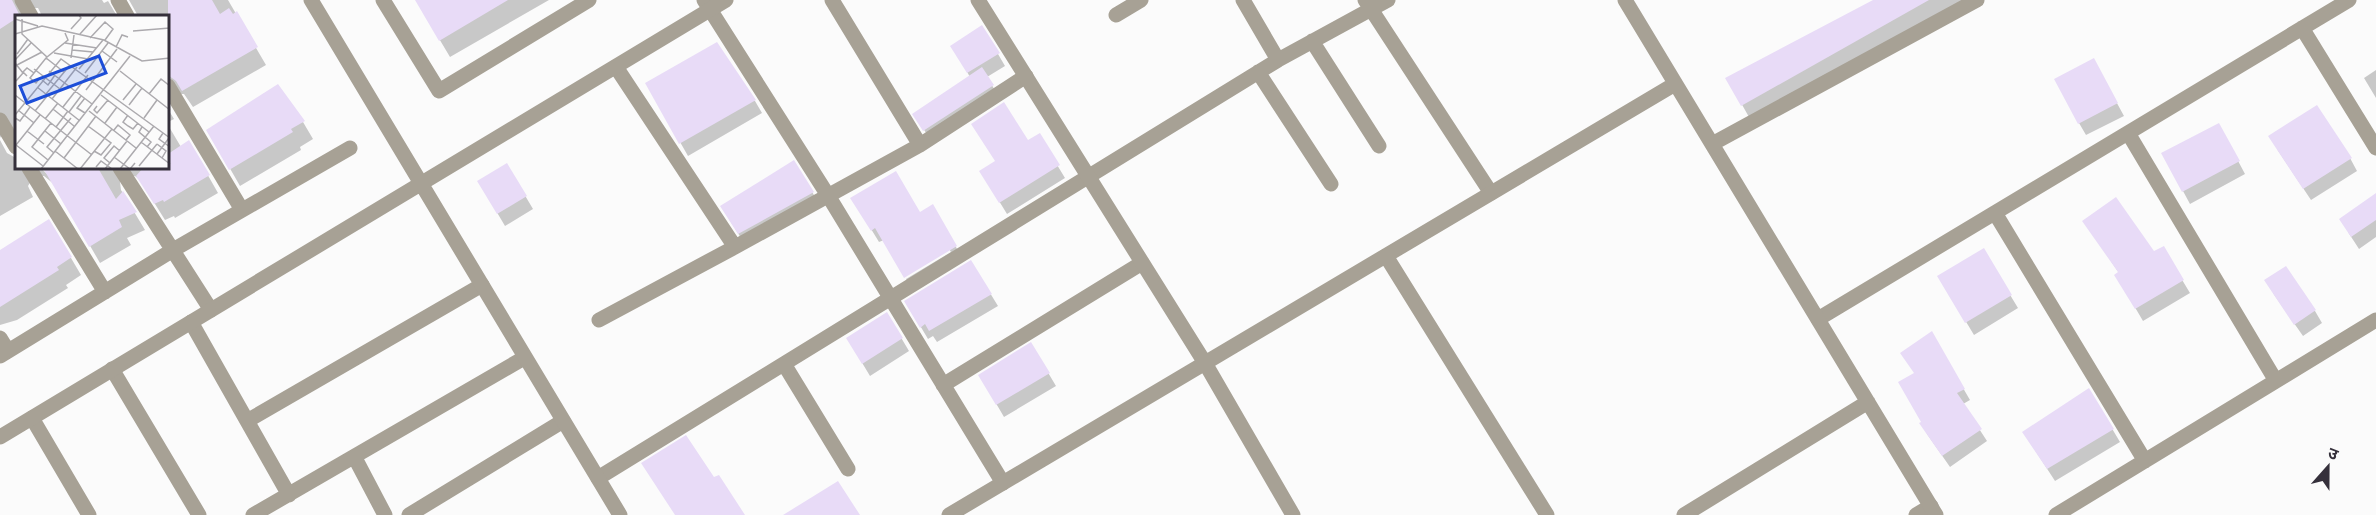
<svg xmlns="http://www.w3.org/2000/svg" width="2376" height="515" font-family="Lora,'Noto Sans Devanagari',serif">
	<rect width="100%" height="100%" fill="#fbfbfb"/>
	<path fill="#0003" d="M0 0H102L104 3 108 1 117 16H42L38 8H27L22 16H16V129L5 128 0 138Z
		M129 0H228L266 65 193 107 184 94H173L168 99V109L174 119 168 122V16H138Z
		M416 0H549L450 57Z
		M1877 0H1977L1754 126 1727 78Z
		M952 46 998 54 1005 66 987 77 996 92 928 136 914 114 970 77Z
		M2376 70V98L2364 78Z
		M2100 72 2124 116 2086 135 2079 123Z
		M647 84 755 101 762 113 688 156Z
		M303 122 313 139 300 147 301 150 240 186 208 130Z
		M168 125 181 147 189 142 218 193 175 218 174 216 165 220 140 180 135 176H125L120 182 121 190 145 230 127 238 131 245 100 263 55 185 44 176H34L28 186 33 197 0 216V140L7 153 16 158V168H41L47 174 45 168H168Z
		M2219 125 2245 174 2190 204 2163 154Z
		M1039 135 1065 178 1007 214 988 183 996 162Z
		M2277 149 2350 158 2357 171 2311 200Z
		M794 162 820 205 746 246 729 219Z
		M507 165 533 209 505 226 479 182Z
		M2376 195V237L2359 249 2348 232Z
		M852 198 920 214 932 206 963 259 912 290 906 279 951 252 949 249 884 240 879 242Z
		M2084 221 2153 253 2163 248 2190 293 2143 321 2116 275 2119 273Z
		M1983 250 2018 308 1974 335 1939 277Z
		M0 251 71 258 81 275 66 285 68 288 17 320 0 325Z
		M971 262 998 306 937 342 933 336 928 339 906 302Z
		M2273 293 2315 311 2322 323 2303 336Z
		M887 314 909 351 870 376 855 351Z
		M1931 333 1970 400 1963 404 1987 441 1950 467 1927 434 1915 374Z
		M1031 344 1056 386 1004 417 980 376Z
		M2089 390 2120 442 2055 481 2031 444Z"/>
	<path fill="#e8dbf7" d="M0 0H12L20 16 0 29Z
		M168 0H212L220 14 229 8 233 14 237 11 258 47 182 91 176 81 168 75Z
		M415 0H508L439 41Z
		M1873 0H1929L1741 106 1725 78Z
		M982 25 1000 53 967 73 950 46Z
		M717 42 756 100 679 144 645 83Z
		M2094 58 2118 103 2078 124 2054 79Z
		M982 67 994 85 923 131 912 114Z
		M278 84 305 121 291 129 293 132 229 170 206 130Z
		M1004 102 1028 140 1040 133 1060 165 999 203 979 171 995 161 971 124Z
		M2317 105 2352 158 2303 189 2268 136Z
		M2219 123 2240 161 2182 192 2161 153Z
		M189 140 210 175 164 202 163 200 154 204 136 176 143 168H168V154Z
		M794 160 814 192 738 234 720 206Z
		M507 163 527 196 497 214 477 181Z
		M43 168H98L116 199 123 191 137 212 119 220 122 227 89 247Z
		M896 171 920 212 933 204 957 246 904 278 875 228 871 231 850 198Z
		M2376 193V220L2351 237 2339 219Z
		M2116 197 2154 251 2164 246 2184 280 2135 309 2114 275 2118 272 2082 221Z
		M49 219 72 257 57 267 59 270 0 307V250Z
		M1984 248 2012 295 1965 323 1937 276Z
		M971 260 992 294 929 331 925 324 920 328 904 301Z
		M2286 266 2316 310 2294 325 2264 280Z
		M887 312 903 338 862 364 846 338Z
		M1932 331 1965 389 1957 393 1982 429 1942 456 1919 423 1921 422 1898 382 1914 373 1900 353Z
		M1031 342 1050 373 996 405 978 375Z
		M2089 388 2114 429 2047 469 2022 432Z
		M686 435 714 477 719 475 745 515H675L641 463Z
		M838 481 860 515H783Z"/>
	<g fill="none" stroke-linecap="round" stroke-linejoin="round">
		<path stroke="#a7a195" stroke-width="15" d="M22 0 31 16
			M118 0 127 16
			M383 0 439 91 589 0
			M704 0 829 197 1003 483
			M832 0 920 145
			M1243 0 1278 60
			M1365 0 1491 193
			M1116 15 1141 0
			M2302 28 2376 148
			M1312 41 1379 146
			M616 67 735 247 920 145 1026 76
			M1258 72 1331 184
			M168 86 242 210
			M0 120 16 147
			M2128 133 2276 381
			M29 168 105 292
			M120 168 211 310
			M1995 213 2145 461
			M1818 319 2349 0
			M599 320 735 247
			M191 322 289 495
			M0 338 8 351
			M0 356 173 250 350 148
			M784 364 848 469
			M112 369 199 515
			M943 385 1142 263
			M32 418 89 515
			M247 421 482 285
			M355 458 385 515
			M598 478 1278 60 1388 0
			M253 515 524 358
			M409 515 563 421
			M1916 515 1931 506
			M2056 515 2376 320"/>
		<path stroke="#a7a195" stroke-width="15" d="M311 0 620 515
			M978 0 1205 363 1293 515
			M1625 0 1936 515
			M1712 144 1977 0
			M1386 256 1547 515
			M0 437 726 0
			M949 515 1675 84
			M1684 515 1868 402"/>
	</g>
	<g transform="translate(15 15)">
		<rect width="154" height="154" fill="#fbfbfb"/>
		<path fill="none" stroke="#acaaae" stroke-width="1.5" d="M0 4 23 11M7 4V19L32 42 53 25 50 18M56 14 66 3 64 0M118 16 155 13M0 19 27 11 89 25 127 46 155 43M65 19 82 0M75 23 90 7 98 14 90 25M50 28 82 33M101 32 107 20 113 22M57 35 78 37M87 36 102 47M39 38 73 44M2 39 13 24M56 43 59 20M0 45 16 28M0 48 8 58 1 66M0 51 27 37M19 54 45 74M64 54 88 25M34 56 77 89M105 56 155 95M70 58 93 28M12 61 8 57 12 53 19 58M24 64 21 68 15 63 31 43 49 57M27 65 33 70 40 60M22 72 65 106M71 75 102 34M31 79 55 50M134 79 146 64 155 71M0 80 77 140M86 80 134 117M37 84 62 52M108 85 121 69M114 90 127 73M82 91 79 95 82 98 93 85M48 92 73 60M38 94 59 111M3 95 19 108M20 96 33 80M74 96 121 133M54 97 66 81M70 98 62 93 70 83M0 100 46 44 155 123M113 100 108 107 113 111 118 114 123 108M0 103 5 106 15 92M129 103 142 85M30 104 43 88M90 108 102 92M73 111 96 128 86 140 79 136M41 112 53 96M127 112 124 117 136 127 132 132M99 115 103 110 115 120 111 125M12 116 29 129M30 116 46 129M148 118 144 124 155 132M126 127 155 149M142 129 151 136 147 143M1 130 25 100M1 130 28 151M40 136 63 154M39 138 32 132 56 103M142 139 154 123M99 142 115 154 120 148M49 143 81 101M33 145 17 132 36 108M95 148 89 143 99 131 105 136M124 151 142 129M81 152 86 146 97 154M26 154 115 41M65 154 97 114M90 154 112 126M105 154 139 111"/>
		<path fill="#1d4ed8" fill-opacity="0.15" stroke="#1d4ed8" stroke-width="3" d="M84 41 91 58 12 88 5 71Z"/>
		<rect width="154" height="154" fill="none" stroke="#35303b" stroke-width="3"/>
	</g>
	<g transform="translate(2328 467) rotate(21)" stroke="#fbfbfb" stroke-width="4.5" paint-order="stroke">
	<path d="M0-4.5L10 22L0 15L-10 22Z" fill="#35303b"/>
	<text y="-9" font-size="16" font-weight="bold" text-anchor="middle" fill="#35303b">उ</text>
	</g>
</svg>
